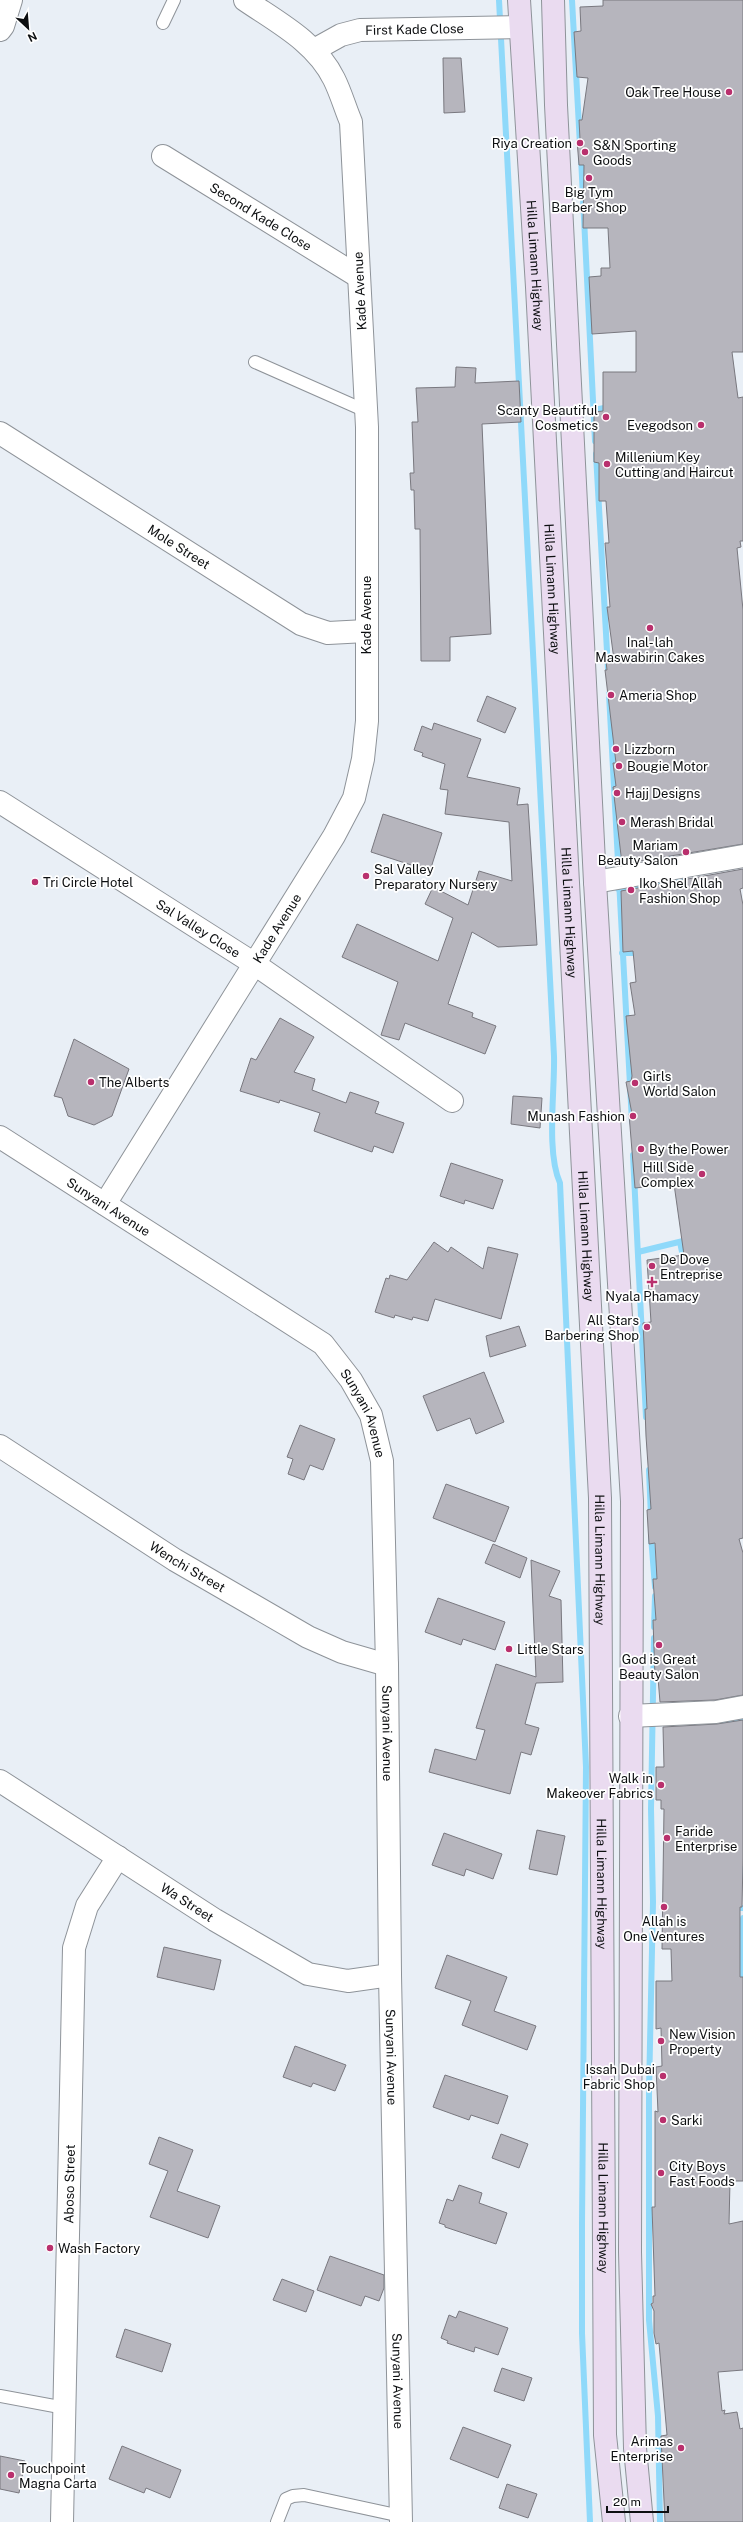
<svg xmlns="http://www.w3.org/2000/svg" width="743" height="2522" font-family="'Public Sans',sans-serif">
	<rect width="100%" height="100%" fill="#e9eff6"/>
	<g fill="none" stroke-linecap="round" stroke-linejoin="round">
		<path stroke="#8fd9fa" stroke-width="6" d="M499 0 554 1056C555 1091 546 1152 560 1183L586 1767 582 2224V2333L590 2522
			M572 0 580 145
			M581 157 595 441
			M593 410 610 407
			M596 454 608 669
			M609 694 632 1122
			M652 860 672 858
			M618 889 683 877
			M622 953H640
			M633 1155 646 1417
			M680 1242 684 1262
			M638 1252 683 1241
			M649 1470 651 1517
			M651 1536 655 1587
			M654 1627 655 1596
			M654 1638 651 1809 653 1902 649 2091V2320L658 2416 660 2522
			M721 1726 743 1717
			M743 1869V1878
			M733 1908H743
			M741 1984 740 1944 743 1918"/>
	</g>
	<path fill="#b6b5bd" stroke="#79787f" d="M603 0H743V352H732L738 398 743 397V541H740L741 547 737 548 743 610V844L622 864 613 787 616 786 613 763H616L605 670H607L606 661 614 660 607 607H610L605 543H609L606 501H599V463L594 462V412L603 411V372H636V331L592 334 589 277 601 276V268H610L608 228H583L584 165H579L577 140 580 139 579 120H582L588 78 577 77 574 32 581 31 580 7 603 6Z
		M443 58H461L465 112 444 113Z
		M456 367 476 368 475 383 519 381 521 422 482 424 491 634 450 637V661H421L420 529H415L414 490H411L410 473H414L412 422H418L416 388 455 387Z
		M487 696 516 708 505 733 477 721Z
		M434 723 481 739 467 777 520 788 517 805 528 804 537 945 498 947 472 932 448 1004 473 1013 472 1017 496 1026 485 1054 405 1023 399 1040 381 1035 398 982 342 957 357 924 438 961 453 918 425 904 433 887 468 905 479 871 512 881 509 822 445 814 448 790 440 789 445 764 422 756 423 753 414 750 422 726 432 730Z
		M383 814 442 833 430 871 371 852Z
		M743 869V888L740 889 743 905V1538L739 1539 743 1553V1695L715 1700 660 1702 658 1678H655L653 1620H656L653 1579H657L655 1543 649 1544 647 1510 651 1509 646 1436 645 1409H647L643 1323 651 1322 647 1260 684 1255 674 1184 635 1188 629 1114H632L626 1082 631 1081 632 1076 626 1016 635 1015 630 983 636 982 633 951 623 952 621 891Z
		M280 1018 314 1037 294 1072 315 1079 312 1090 346 1103 350 1092 379 1102 375 1113 404 1123 393 1153 374 1146 372 1152 314 1131 320 1113 280 1100 279 1103 240 1091 251 1058 256 1060Z
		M74 1039 129 1069 112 1116 94 1125 68 1116 62 1098 54 1096Z
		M513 1096 542 1098 540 1128 511 1124Z
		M451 1163 503 1180 493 1209 465 1200 464 1204 440 1196Z
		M434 1242 448 1252 451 1247 483 1269 488 1247 518 1254 501 1319 435 1299 428 1321 413 1317 412 1320 395 1315 394 1318 375 1312 386 1278 389 1279 390 1275 407 1280Z
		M519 1326 526 1346 490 1357 486 1336Z
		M484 1372 504 1422 476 1434 470 1418 437 1431 423 1396Z
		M300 1425 335 1439 323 1470 310 1465 304 1480 288 1474 293 1459 287 1457Z
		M446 1484 509 1507 495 1542 433 1518Z
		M493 1544 527 1558 520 1578 485 1563Z
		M531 1560 560 1571 549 1596 561 1600 563 1682 536 1683 525 1724 539 1728 531 1755 521 1752 510 1794 429 1772 435 1749 476 1760 485 1730 476 1728 496 1664 536 1677Z
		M438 1598 505 1622 495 1650 463 1639 461 1645 425 1632Z
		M743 1720V1858L742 1907H740V1977H743V2181H730L729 2224 743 2221V2370L718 2372 722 2411 725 2410 724 2414 737 2412 740 2429 743 2428V2522H665L661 2436 667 2435 659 2343 656 2344 654 2333V2311L651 2304 653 2303V2296H655L652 2207H655V2111L658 2112 656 2067 662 2066 661 2028 656 2029V1981H672L671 1949H662L664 1809H661V1800H656V1767H664L663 1727 717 1724Z
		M537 1830 565 1836 557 1875 529 1869Z
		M444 1833 502 1854 493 1879 466 1869 464 1876 432 1865Z
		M164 1947 221 1960 214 1990 157 1977Z
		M447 1955 507 1977 494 2011 536 2026 527 2050 462 2025 471 2001 435 1988Z
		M295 2046 346 2065 335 2091 313 2083 311 2087 283 2077Z
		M445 2075 508 2096 498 2124 471 2115 469 2120 433 2107Z
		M501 2134 528 2144 519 2168 492 2158Z
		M159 2137 193 2150 177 2191 220 2206 208 2238 150 2217 168 2171 149 2164Z
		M459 2185 482 2193 479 2203 507 2213 496 2244 445 2227V2225L439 2223 447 2199 453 2201Z
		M330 2256 384 2275V2288L379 2301 365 2296 361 2306 317 2290Z
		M282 2279 314 2291 306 2312 273 2300Z
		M459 2311 508 2328 498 2355 475 2347 474 2352 447 2343 448 2341 441 2338 449 2315 456 2318Z
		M125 2329 171 2344 162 2372 116 2357Z
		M502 2368 532 2378 524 2401 494 2391Z
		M463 2427 511 2445 498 2478 450 2459Z
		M122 2446 181 2470 170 2498 146 2488 144 2493 109 2479Z
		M0 2456 25 2461 19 2493 0 2489Z
		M507 2484 537 2494 528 2518 499 2508Z"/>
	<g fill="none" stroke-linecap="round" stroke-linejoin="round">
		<defs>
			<path id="service" d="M163 23 174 0
				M255 362 366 411
				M0 2396 65 2408
				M277 2522 286 2499 293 2496 304 2495 401 2516"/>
			<g id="minor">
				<path d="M0 30 3 26 11 0"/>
				<path id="s1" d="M314 50 341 35 360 30 520 27"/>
				<path id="s2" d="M163 156 359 277"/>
				<path id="s3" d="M0 433 301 624 328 633 366 631"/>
				<path id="s4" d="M0 802 253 963 452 1101"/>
				<path d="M595 882 743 856"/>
				<path id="s5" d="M105 1204 334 836 354 798 363 759 367 721V427L351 122C345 108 341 93 334 79 316 42 277 22 245 0"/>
				<path id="s6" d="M0 1446 175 1560 308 1637 342 1652 387 1665"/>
				<path d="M630 1716 716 1712 743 1707"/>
				<path id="s7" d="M0 1781 215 1920 308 1974 348 1981 390 1975"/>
				<path id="s8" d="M62 2522 74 1948 87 1906 118 1857"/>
			</g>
			<g id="tertiary">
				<path id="s9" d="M0 1137 323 1344 351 1380 371 1415 382 1461 387 1665 390 1975 401 2522"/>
			</g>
			<g id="secondary">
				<path id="s10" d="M519 0 537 287 600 1498 605 2435 614 2522"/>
				<path d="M553 0 556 105 595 882 632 1501 630 2252 635 2448 642 2522"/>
			</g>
		</defs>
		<use href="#service" stroke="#8e9399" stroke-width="14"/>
		<use href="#minor" stroke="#8e9399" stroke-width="24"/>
		<use href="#tertiary" stroke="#8e9399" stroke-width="24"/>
		<use href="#secondary" stroke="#8e9399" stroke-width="24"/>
		<use href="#service" stroke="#fff" stroke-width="12"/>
		<use href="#minor" stroke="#fff" stroke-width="22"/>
		<use href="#tertiary" stroke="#fff" stroke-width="22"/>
		<use href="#secondary" stroke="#eadbf0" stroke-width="22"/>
	</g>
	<g fill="#b9306d" stroke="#fff" stroke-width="1.5">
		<circle cx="729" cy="92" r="4"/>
		<circle cx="580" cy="143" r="4"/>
		<circle cx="585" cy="152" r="4"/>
		<circle cx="589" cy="178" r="4"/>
		<circle cx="606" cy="417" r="4"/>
		<circle cx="701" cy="425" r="4"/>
		<circle cx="607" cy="464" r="4"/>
		<circle cx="650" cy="628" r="4"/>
		<circle cx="611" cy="695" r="4"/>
		<circle cx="616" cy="749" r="4"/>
		<circle cx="619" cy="766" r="4"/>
		<circle cx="617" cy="793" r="4"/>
		<circle cx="622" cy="822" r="4"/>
		<circle cx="686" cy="852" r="4"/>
		<circle cx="366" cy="876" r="4"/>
		<circle cx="35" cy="882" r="4"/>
		<circle cx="631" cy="890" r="4"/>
		<circle cx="91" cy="1082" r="4"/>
		<circle cx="635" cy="1083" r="4"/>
		<circle cx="633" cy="1116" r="4"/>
		<circle cx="641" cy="1149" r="4"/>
		<circle cx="702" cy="1174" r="4"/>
		<circle cx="652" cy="1266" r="4"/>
		<path d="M650 1276h4v4h4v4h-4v4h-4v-4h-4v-4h4z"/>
		<circle cx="647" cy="1327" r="4"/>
		<circle cx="659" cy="1645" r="4"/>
		<circle cx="509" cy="1649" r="4"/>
		<circle cx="661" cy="1785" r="4"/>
		<circle cx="667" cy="1838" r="4"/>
		<circle cx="664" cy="1907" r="4"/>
		<circle cx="661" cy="2041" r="4"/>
		<circle cx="663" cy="2076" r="4"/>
		<circle cx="663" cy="2120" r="4"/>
		<circle cx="661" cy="2173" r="4"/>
		<circle cx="50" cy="2248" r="4"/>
		<circle cx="681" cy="2448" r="4"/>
		<circle cx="11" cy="2475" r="4"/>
	</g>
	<g text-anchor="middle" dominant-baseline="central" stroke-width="3.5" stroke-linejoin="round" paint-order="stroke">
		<g font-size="13" fill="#0d0f11" stroke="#fff">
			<text stroke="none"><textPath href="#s1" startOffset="105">First Kade Close</textPath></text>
			<text stroke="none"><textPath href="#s2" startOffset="115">Second Kade Close</textPath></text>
			<text stroke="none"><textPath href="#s10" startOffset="266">Hilla Limann Highway</textPath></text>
			<text transform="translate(360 291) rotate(-93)">Kade Avenue</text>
			<text stroke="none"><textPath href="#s3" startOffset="212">Mole Street</textPath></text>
			<text stroke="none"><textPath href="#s10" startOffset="590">Hilla Limann Highway</textPath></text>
			<text transform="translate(366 615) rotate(-90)">Kade Avenue</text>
			<text stroke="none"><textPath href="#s10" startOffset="914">Hilla Limann Highway</textPath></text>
			<text stroke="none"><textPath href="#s4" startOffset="235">Sal Valley Close</textPath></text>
			<text stroke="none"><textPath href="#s5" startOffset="325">Kade Avenue</textPath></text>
			<text stroke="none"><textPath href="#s9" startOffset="129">Sunyani Avenue</textPath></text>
			<text stroke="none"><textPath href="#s10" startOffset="1238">Hilla Limann Highway</textPath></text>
			<text stroke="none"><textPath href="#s9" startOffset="465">Sunyani Avenue</textPath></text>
			<text stroke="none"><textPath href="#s10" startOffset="1562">Hilla Limann Highway</textPath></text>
			<text stroke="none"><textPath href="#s6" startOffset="223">Wenchi Street</textPath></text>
			<text stroke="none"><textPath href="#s9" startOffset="789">Sunyani Avenue</textPath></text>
			<text stroke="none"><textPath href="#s10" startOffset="1886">Hilla Limann Highway</textPath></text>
			<text stroke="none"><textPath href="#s7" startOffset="223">Wa Street</textPath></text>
			<text stroke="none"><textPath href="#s9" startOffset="1113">Sunyani Avenue</textPath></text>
			<text stroke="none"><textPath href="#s8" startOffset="338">Aboso Street</textPath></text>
			<text stroke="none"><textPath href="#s10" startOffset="2210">Hilla Limann Highway</textPath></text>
			<text stroke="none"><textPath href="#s9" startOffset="1437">Sunyani Avenue</textPath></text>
		</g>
		<g font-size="13" fill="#0d0f11" stroke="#fff" text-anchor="start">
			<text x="721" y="92" text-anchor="end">Oak Tree House</text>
			<text x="572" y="143" text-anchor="end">Riya Creation</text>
			<text x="593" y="145">S&amp;N Sporting<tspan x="593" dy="15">Goods</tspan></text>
			<text x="589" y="192" text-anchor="middle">Big Tym<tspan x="589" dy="15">Barber Shop</tspan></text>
			<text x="598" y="410" text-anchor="end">Scanty Beautiful<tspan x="598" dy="15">Cosmetics</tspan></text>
			<text x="693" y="425" text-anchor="end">Evegodson</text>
			<text x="615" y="457">Millenium Key<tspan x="615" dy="15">Cutting and Haircut</tspan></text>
			<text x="650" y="642" text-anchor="middle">Inal- lah<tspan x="650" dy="15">Maswabirin Cakes</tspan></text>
			<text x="619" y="695">Ameria Shop</text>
			<text x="624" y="749">Lizzborn</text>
			<text x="627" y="766">Bougie Motor</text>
			<text x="625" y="793">Hajj Designs</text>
			<text x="630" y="822">Merash Bridal</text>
			<text x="678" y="845" text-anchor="end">Mariam<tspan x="678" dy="15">Beauty Salon</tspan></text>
			<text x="374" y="869">Sal Valley<tspan x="374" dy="15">Preparatory Nursery</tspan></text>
			<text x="43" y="882">Tri Circle Hotel</text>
			<text x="639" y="883">Iko Shel Allah<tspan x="639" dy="15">Fashion Shop</tspan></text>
			<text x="643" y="1076">Girls<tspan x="643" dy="15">World Salon</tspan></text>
			<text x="99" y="1082">The Alberts</text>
			<text x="625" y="1116" text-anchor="end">Munash Fashion</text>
			<text x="649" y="1149">By the Power</text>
			<text x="694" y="1167" text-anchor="end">Hill Side<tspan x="694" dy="15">Complex</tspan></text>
			<text x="660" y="1259">De Dove<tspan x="660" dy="15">Entreprise</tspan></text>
			<text x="652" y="1296" text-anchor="middle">Nyala Phamacy</text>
			<text x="639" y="1320" text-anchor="end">All Stars<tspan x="639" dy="15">Barbering Shop</tspan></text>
			<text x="517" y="1649">Little Stars</text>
			<text x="659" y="1659" text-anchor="middle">God is Great<tspan x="659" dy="15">Beauty Salon</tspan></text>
			<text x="653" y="1778" text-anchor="end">Walk in<tspan x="653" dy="15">Makeover Fabrics</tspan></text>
			<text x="675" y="1831">Faride<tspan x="675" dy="15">Enterprise</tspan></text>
			<text x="664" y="1921" text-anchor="middle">Allah is<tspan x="664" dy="15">One Ventures</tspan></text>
			<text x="669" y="2034">New Vision<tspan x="669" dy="15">Property</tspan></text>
			<text x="655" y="2069" text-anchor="end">Issah Dubai<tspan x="655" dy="15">Fabric Shop</tspan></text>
			<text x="671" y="2120">Sarki</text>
			<text x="669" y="2166">City Boys<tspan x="669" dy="15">Fast Foods</tspan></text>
			<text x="58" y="2248">Wash Factory</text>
			<text x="673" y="2441" text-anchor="end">Arimas<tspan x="673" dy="15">Enterprise</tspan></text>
			<text x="19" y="2468">Touchpoint<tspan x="19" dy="15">Magna Carta</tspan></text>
		</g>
	</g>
	<g transform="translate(28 28) rotate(154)" stroke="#ffffff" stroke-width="3" paint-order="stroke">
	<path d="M0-3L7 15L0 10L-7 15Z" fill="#0d0f11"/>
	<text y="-6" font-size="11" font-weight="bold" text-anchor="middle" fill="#0d0f11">N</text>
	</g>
	<path d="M607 2506v6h61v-6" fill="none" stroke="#0d0f11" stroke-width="2"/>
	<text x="613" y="2506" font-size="12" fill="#0d0f11" stroke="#ffffff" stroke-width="3" paint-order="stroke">20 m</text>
</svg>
